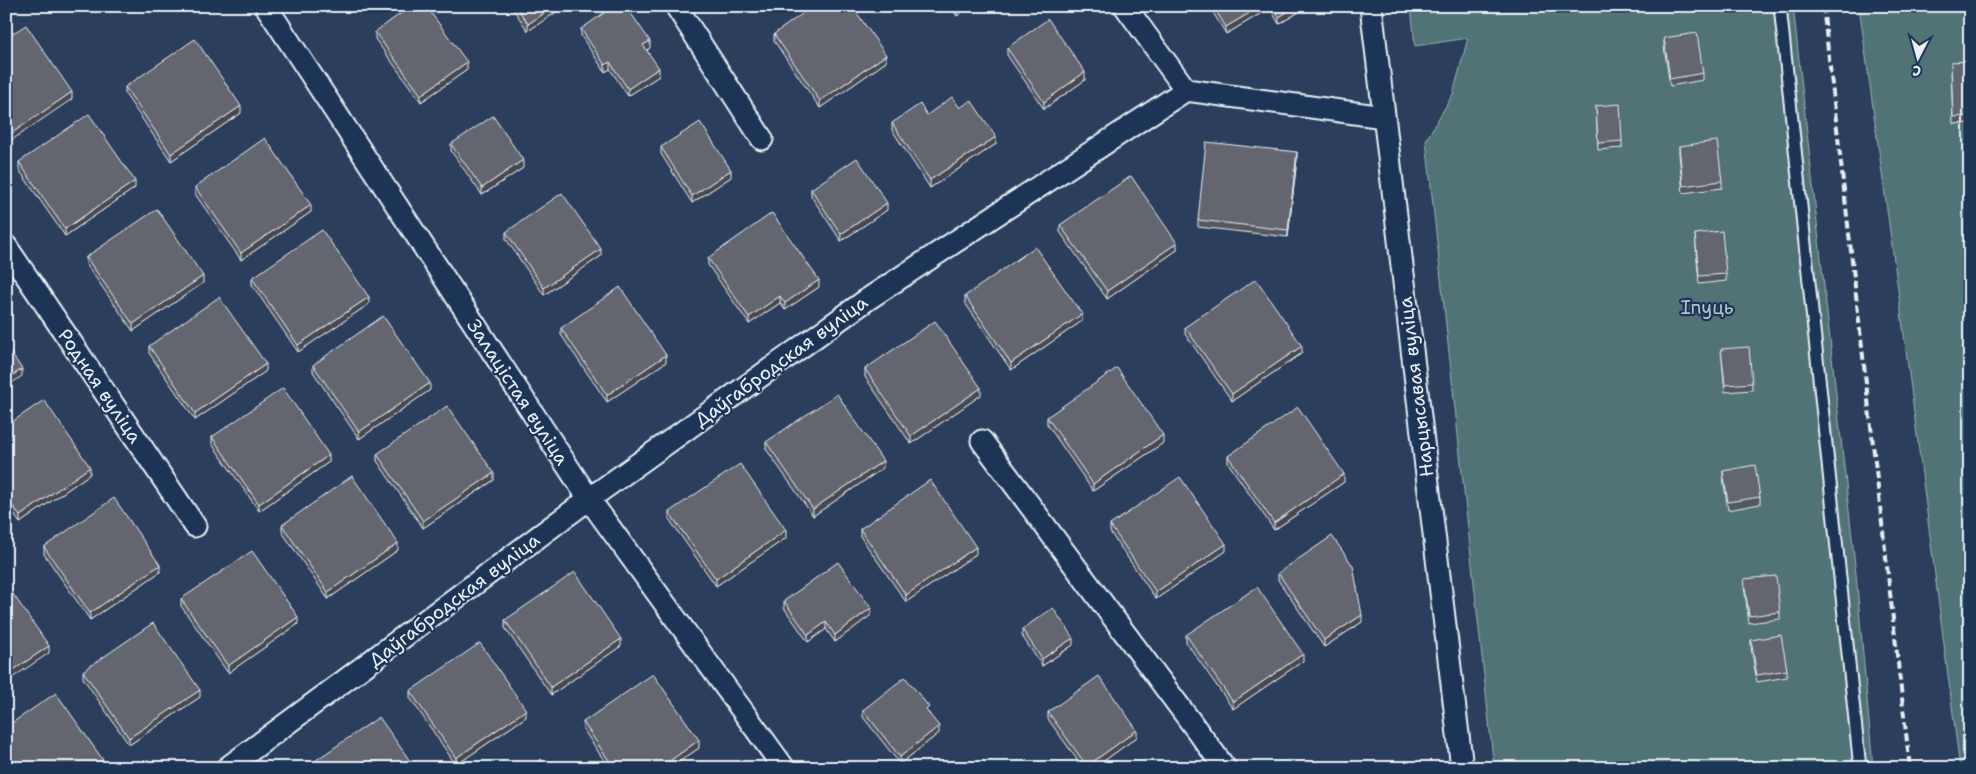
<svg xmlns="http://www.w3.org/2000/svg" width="1976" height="774" font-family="'Shantell Sans',sans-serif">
	<rect width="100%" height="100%" fill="#2b3f5c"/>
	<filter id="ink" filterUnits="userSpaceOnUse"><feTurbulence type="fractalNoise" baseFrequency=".02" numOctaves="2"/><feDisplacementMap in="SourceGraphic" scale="10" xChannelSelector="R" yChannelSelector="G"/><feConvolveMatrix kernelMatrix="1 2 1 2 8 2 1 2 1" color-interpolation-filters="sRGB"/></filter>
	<g filter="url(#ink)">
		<path fill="#517374" stroke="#9cb2b6" d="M1411 6H1793L1856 574 1873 768H1494L1426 140 1453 94 1468 38 1415 46Z
			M1859 6H1970V768H1960L1900 304Z"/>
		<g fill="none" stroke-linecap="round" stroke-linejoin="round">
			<defs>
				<path id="lane" d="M1780 6 1860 768"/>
				<path id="street" d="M266 6 589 499 784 768
					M676 6 762 139
					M1125 6 1186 90
					M1371 6 1462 768
					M6 246 195 526
					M982 441 1225 768
					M227 768 589 499 868 299 1186 90 1384 117"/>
			</defs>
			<use href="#lane" stroke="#e8f1f8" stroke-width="15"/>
			<use href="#street" stroke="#e8f1f8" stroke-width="25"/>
			<use href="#lane" stroke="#1d3557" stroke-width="11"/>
			<use href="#street" stroke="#1d3557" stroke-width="21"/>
			<path stroke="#e8f1f8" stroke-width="4" stroke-dasharray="8 4" stroke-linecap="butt" d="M1823 6 1910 768"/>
		</g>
		<path fill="#56585f" stroke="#e8f1f8" d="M102 6H135L134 10Z
			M511 6H565L528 31Z
			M950 6H970L957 16Z
			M1209 6H1309L1279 24 1270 8 1226 34Z
			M581 29 650 48 647 50 659 76 628 96 610 69 605 72 581 36Z
			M375 32 467 70 421 102 375 39Z
			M774 34 886 62 820 108 774 41Z
			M1664 38 1703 73V80L1670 86 1664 46Z
			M1007 48 1085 80 1044 109 1007 55Z
			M1970 61V112H1969V123L1953 124 1951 69Z
			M125 87 241 113 171 161 125 94Z
			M1596 106 1622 141V148L1598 150Z
			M960 108 996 144 930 188 892 130V123Z
			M451 144 523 168 482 195 451 151Z
			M1679 146 1722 181V188L1683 193 1679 153Z
			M661 147 731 177 692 203 661 154Z
			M1297 159 1288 237 1198 227V220Z
			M19 162 135 188 65 236 19 170Z
			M195 187 311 212 241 260 195 194Z
			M811 189 887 210 841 241 811 196Z
			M1060 225 1177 250 1107 299 1060 232Z
			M506 232 601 256 544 295 506 239Z
			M1695 234 1726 274V281L1699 284Z
			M86 257 203 283 133 331 86 264Z
			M708 258 819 287 785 310 780 303 749 324 708 265Z
			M252 278 369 304 298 352 252 285Z
			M965 296 1082 321 1011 370 965 303Z
			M1185 327 1302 353 1232 401 1185 334Z
			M561 328 666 362 607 402 561 335Z
			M149 346 266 371 195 420 149 353Z
			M1721 349 1752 383V390L1725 392Z
			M313 365 430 390 359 439 313 372Z
			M865 369 981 395 911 444 865 377Z
			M1047 417 1163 443 1093 491 1047 424Z
			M6 426 90 474 20 523 6 503Z
			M212 437 329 462 259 511 212 444Z
			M766 442 883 468 813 516 766 449Z
			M377 454 494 480 423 528 377 461Z
			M1228 456 1344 482 1274 530 1228 463Z
			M1723 471 1760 497V504L1728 510 1723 478Z
			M669 512 786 538 716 586 669 519Z
			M282 525 398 550 328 599 282 532Z
			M1110 525 1226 551 1156 599 1110 532Z
			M860 529 976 554 906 602 860 536Z
			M44 547 160 572 90 620 44 554Z
			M1278 573 1362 622 1324 647 1278 580Z
			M1744 579 1780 612V619L1749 623 1744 586Z
			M181 599 298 624 228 673 181 606Z
			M784 601 871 615 835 642 826 629 808 642 784 608Z
			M505 620 621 646 551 695 505 628Z
			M1022 629 1073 645 1042 666 1022 636Z
			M1186 635 1303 661 1233 709 1186 642Z
			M1751 640 1787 670V677L1757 682 1751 647Z
			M83 671 200 697 129 745 83 678Z
			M410 691 526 717 456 765 410 698Z
			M863 710 929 713 939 733 900 764 863 717Z
			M1048 712 1137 737 1094 768H1083L1048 719Z
			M583 722 699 748 670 768H609L583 729Z"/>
		<path fill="#46474d" stroke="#e8f1f8" d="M555 6H565L528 31V24Z
			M960 6H970L957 16V9Z
			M1261 6H1270V8L1226 34V27Z
			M1297 6H1309L1279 24V17Z
			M650 41V48L643 52V45Z
			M886 55V62L820 108V101Z
			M467 62V70L421 102V95Z
			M610 62V69L605 72V65Z
			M659 68V76L628 96V89Z
			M1085 72V80L1044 109V102Z
			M72 92V99L6 144V137Z
			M241 106V113L171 161V154Z
			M996 137V144L930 188V180Z
			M1297 152V159L1288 237V230Z
			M523 160V168L482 195V188Z
			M731 170V177L692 203V196Z
			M135 181V188L65 236V229Z
			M887 203V210L841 241V234Z
			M311 205V212L241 260V253Z
			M1177 243V250L1107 299V291Z
			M601 249V256L544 295V288Z
			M203 276V283L133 331V324Z
			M819 280V287L785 310V303Z
			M780 296V303L749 324V317Z
			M369 297V304L298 352V345Z
			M1082 314V321L1011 370V363Z
			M1302 346V353L1232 401V394Z
			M666 355V362L607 402V395Z
			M266 364V371L195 420V413Z
			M22 369V376L6 387V380Z
			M430 383V390L359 439V432Z
			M981 388V395L911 444V436Z
			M1163 435V443L1093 491V484Z
			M329 455V462L259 511V504Z
			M883 461V468L813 516V509Z
			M90 467V474L20 523V516Z
			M494 473V480L423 528V521Z
			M1344 474V482L1274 530V523Z
			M786 530V538L716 586V579Z
			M398 543V550L328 599V592Z
			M1226 544V551L1156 599V592Z
			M976 547V554L906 602V595Z
			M160 565V572L90 620V613Z
			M871 608V615L835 642V635Z
			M1362 615V622L1324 647V640Z
			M298 617V624L228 673V666Z
			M826 622V629L808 642V635Z
			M1073 638V645L1042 666V659Z
			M621 639V646L551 695V687Z
			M49 646V653L6 682V675Z
			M1303 654V661L1233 709V702Z
			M200 690V697L129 745V738Z
			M526 710V717L456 765V758Z
			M939 726V733L900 764V757Z
			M1137 730V737L1094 768H1087V766Z
			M699 740V748L670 768H660Z
			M103 760V767L101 768H91Z"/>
		<path fill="#64666e" stroke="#e8f1f8" d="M411 6H426L467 62 421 95 375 32Z
			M516 6H555L528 24Z
			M614 6H626L650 41 643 45 659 68 628 89 610 62 605 65 581 29Z
			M813 6H852L886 55 820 101 774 34Z
			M1213 6H1261L1226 27Z
			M1273 6H1297L1279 17Z
			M1048 19 1085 72 1044 102 1007 48Z
			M26 25 72 92 6 137V38Z
			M1697 33 1703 73 1670 79 1664 38Z
			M195 39 241 106 171 154 125 87Z
			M1970 61V105H1968L1969 116 1953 117 1951 62Z
			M952 97 960 108 971 100 996 137 930 180 892 123 920 104 927 115Z
			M1620 104 1622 141 1598 143 1596 106Z
			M89 114 135 181 65 229 19 162Z
			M493 116 523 160 482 188 451 144Z
			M700 122 731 170 692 196 661 147Z
			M265 138 311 205 241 253 195 187Z
			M1717 141 1722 181 1683 186 1679 146Z
			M1206 142 1297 152 1288 230 1198 220Z
			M857 158 887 203 841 234 811 189Z
			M1131 176 1177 243 1107 291 1060 225Z
			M562 193 601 249 544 288 506 232Z
			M157 209 203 276 133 324 86 257Z
			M772 213 819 280 785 303 780 296 749 317 708 258Z
			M322 230 369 297 298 345 252 278Z
			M1722 231 1726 274 1699 276 1695 234Z
			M1035 247 1082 314 1011 363 965 296Z
			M1256 279 1302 346 1232 394 1185 327Z
			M620 287 666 355 607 395 561 328Z
			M219 297 266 364 195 413 149 346Z
			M383 316 430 383 359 432 313 365Z
			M935 321 981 388 911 436 865 369Z
			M6 346 22 369 6 380Z
			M1749 347 1752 383 1725 385 1721 349Z
			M1117 368 1163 435 1093 484 1047 417Z
			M283 388 329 455 259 504 212 437Z
			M837 394 883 461 813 509 766 442Z
			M44 400 90 467 20 516 6 496V426Z
			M447 406 494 473 423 521 377 454Z
			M1298 407 1344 474 1274 523 1228 456Z
			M740 464 786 530 716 579 669 512Z
			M1755 465 1760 497 1728 502 1723 471Z
			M352 476 398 543 328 592 282 525Z
			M1180 477 1226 544 1156 592 1110 525Z
			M930 480 976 547 906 595 860 529Z
			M114 498 160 565 90 613 44 547Z
			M1332 536 1353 566 1362 615 1324 640 1278 573Z
			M252 551 298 617 228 666 181 599Z
			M838 562 871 608 835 635 826 622 808 635 784 601Z
			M575 572 621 639 551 687 505 620Z
			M1776 576 1780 612 1749 616 1744 579Z
			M6 584 49 646 6 675Z
			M1257 587 1303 654 1233 702 1186 635Z
			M1053 608 1073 638 1042 659 1022 629Z
			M153 623 200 690 129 738 83 671Z
			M1781 635 1787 670 1757 675 1751 640Z
			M480 643 526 710 456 758 410 691Z
			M653 674 699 740 660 768H614L583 722Z
			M1099 676 1137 730 1087 766 1048 712Z
			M905 677 929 707 926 710 939 726 900 757 863 710Z
			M56 693 103 760 91 768H6V727Z
			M379 717 415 768H311L309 765Z
			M541 759 547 768H529Z
			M961 764 964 768H956Z"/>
	</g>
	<g text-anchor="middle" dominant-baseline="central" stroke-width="4.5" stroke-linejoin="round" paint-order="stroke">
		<g font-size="19" fill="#b3c5ca" stroke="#1d3557">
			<text x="1707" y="307">Іпуць</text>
		</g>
		<g font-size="19" fill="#e8f1f8" stroke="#1d3557">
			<text transform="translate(781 361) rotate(-36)">Даўгабродская вуліца</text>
			<text transform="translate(100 386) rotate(56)">Родная вуліца</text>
			<text transform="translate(1416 387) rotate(-97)">Нарцысавая вуліца</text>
			<text transform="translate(518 392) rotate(57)">Залацістая вуліца</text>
			<text transform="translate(454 600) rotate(-37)">Даўгабродская вуліца</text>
		</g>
	</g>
	<rect width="1976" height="774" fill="none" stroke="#1d3557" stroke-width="25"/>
	<rect x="12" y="12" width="1951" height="749" fill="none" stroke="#e8f1f8" stroke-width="2" filter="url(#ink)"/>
	<g transform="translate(1918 58) rotate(186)" stroke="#1d3557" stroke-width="4" paint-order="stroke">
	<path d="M0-4L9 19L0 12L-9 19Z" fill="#e8f1f8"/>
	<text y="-8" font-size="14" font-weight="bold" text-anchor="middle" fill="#e8f1f8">С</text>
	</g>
</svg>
